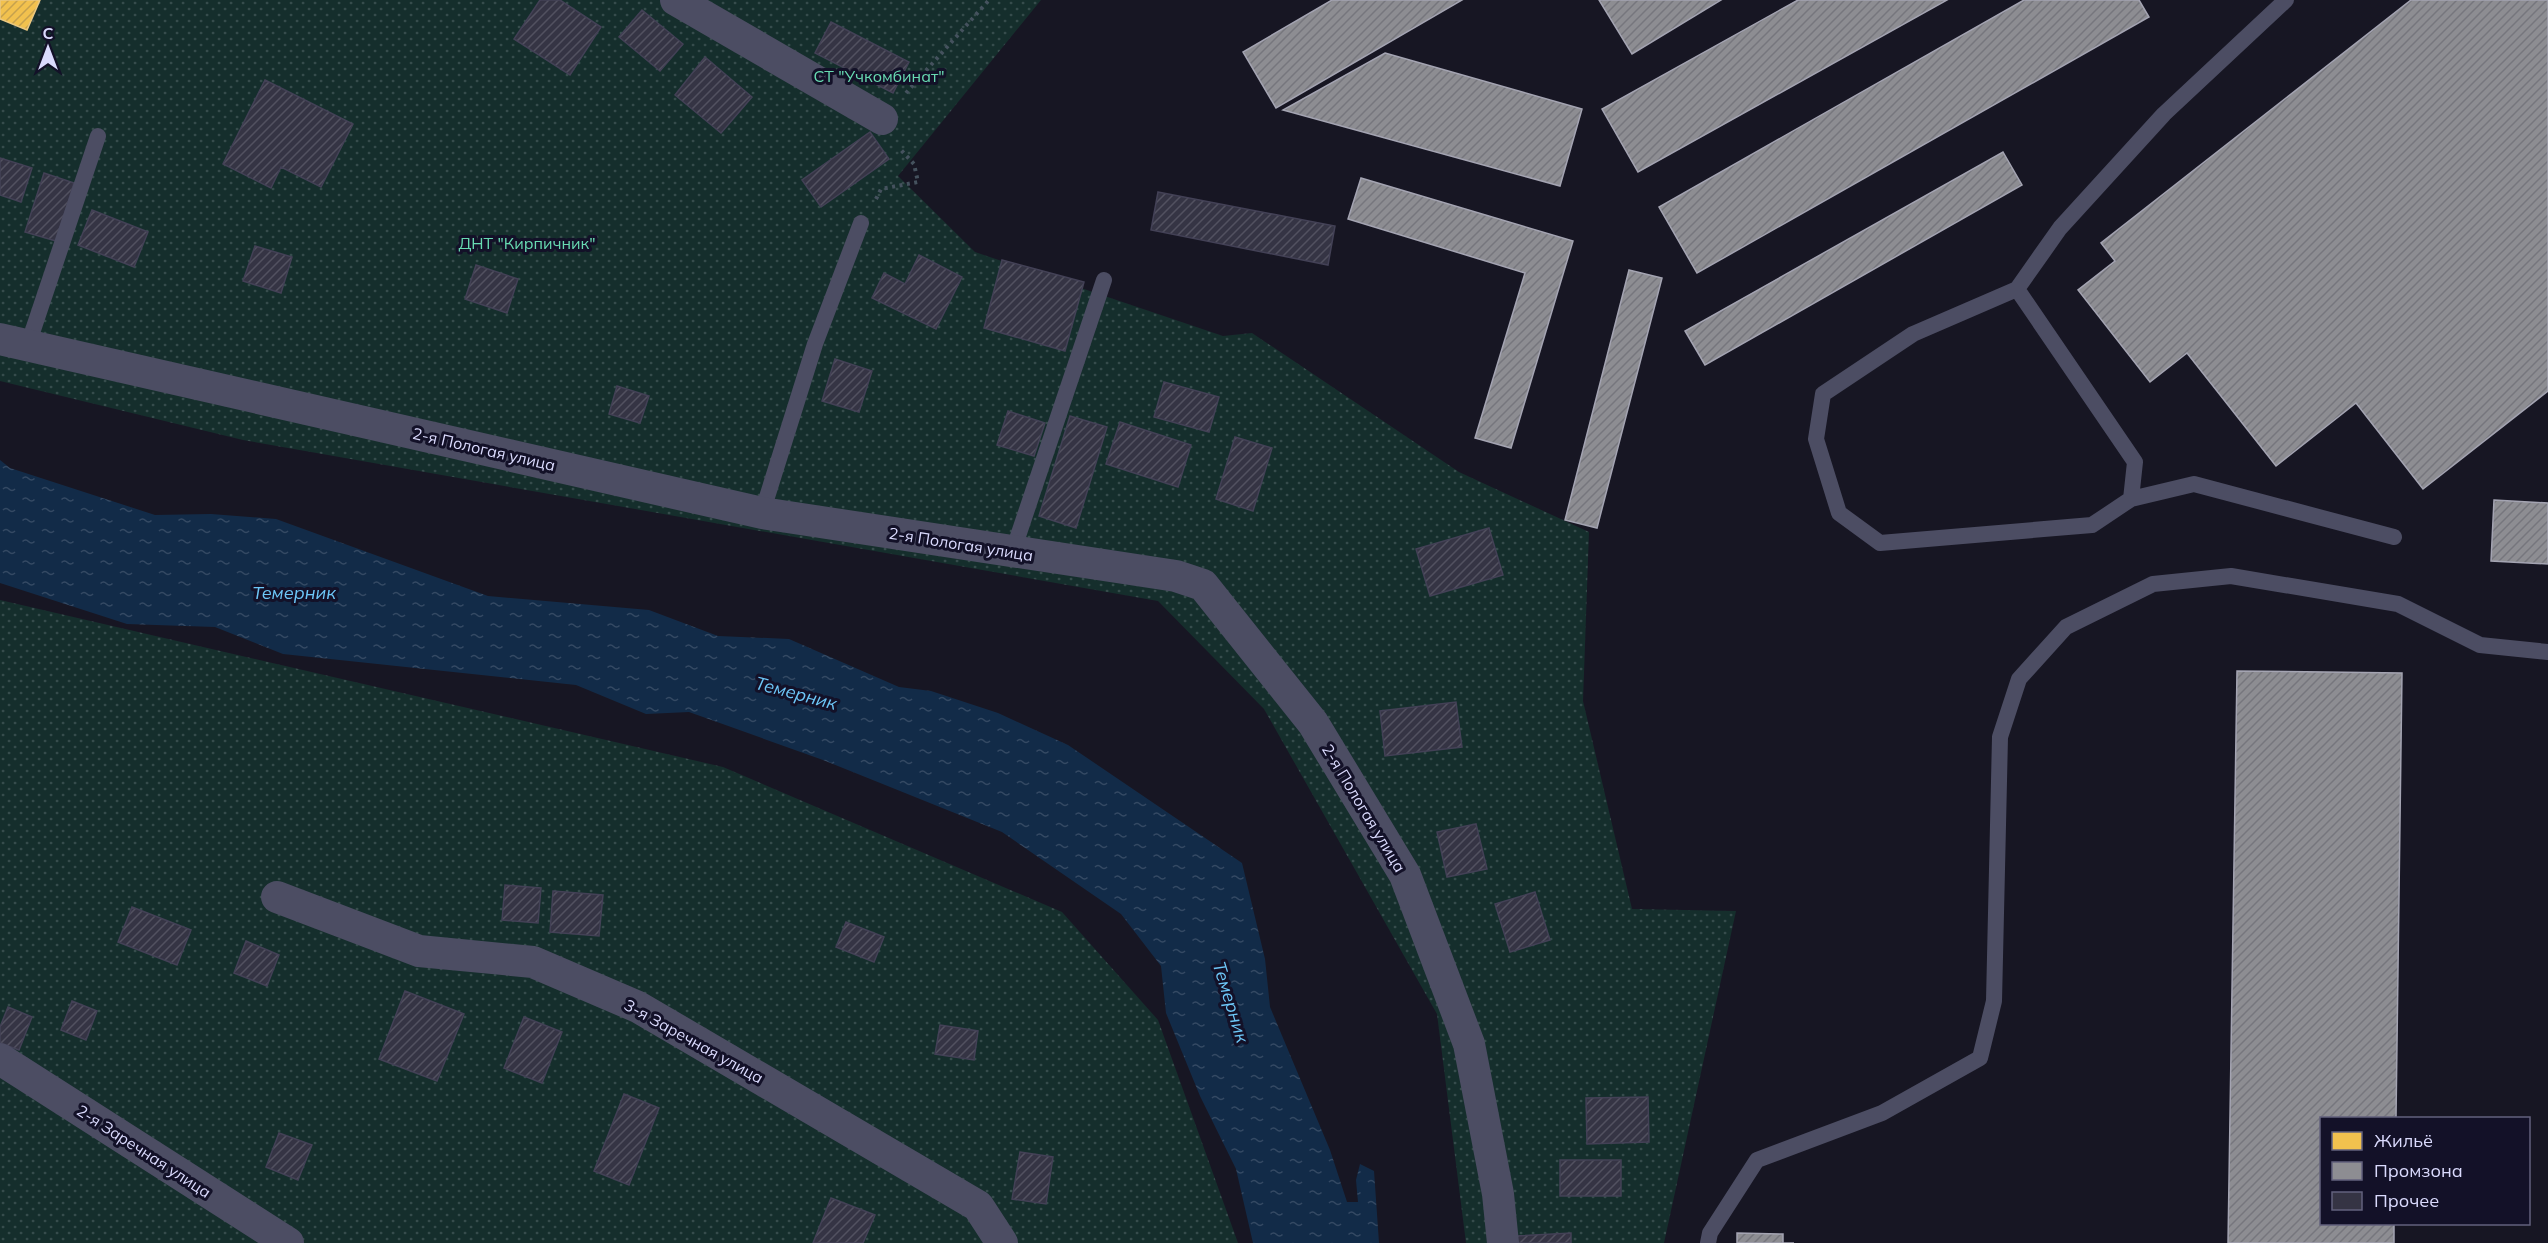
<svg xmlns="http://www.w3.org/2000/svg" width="2548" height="1243" font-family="Mulish,sans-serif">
	<defs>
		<pattern id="garden-dots" width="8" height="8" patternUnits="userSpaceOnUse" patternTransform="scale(1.5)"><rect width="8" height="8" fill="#152e2c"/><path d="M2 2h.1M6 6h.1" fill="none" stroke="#364c4c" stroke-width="1.8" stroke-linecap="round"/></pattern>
		<pattern id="water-ripples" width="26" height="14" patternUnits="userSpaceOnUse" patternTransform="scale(1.5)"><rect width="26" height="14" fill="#122b48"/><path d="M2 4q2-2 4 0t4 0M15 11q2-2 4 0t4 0" fill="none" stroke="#344963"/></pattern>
		<pattern id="homes-hatch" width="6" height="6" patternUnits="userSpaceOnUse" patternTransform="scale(1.5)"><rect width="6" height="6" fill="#f2c14e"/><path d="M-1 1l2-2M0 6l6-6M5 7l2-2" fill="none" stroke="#c6a14e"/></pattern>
		<pattern id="industry-hatch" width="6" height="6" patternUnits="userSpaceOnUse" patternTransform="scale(1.5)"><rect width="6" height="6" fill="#8d8d92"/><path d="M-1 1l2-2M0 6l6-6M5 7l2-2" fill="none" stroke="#76767d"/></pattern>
		<pattern id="building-hatch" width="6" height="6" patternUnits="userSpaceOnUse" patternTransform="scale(1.5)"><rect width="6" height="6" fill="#353444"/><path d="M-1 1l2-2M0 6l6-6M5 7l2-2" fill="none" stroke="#525160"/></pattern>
	</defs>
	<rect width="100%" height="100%" fill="#171623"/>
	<path fill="url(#garden-dots)" d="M0 0H1041L898 176 975 252 1223 336 1252 333 1459 472 1589 532 1583 701 1632 909 1736 911 1664 1243H1466L1437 1014 1264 709 1158 601 243 440 0 381Z
		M0 600 723 767 1062 912 1158 1020 1238 1243H0Z"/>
	<path fill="url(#water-ripples)" d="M0 460 10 468 155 515 211 514 276 519 488 596 649 610 718 636 789 639 899 687 931 691 998 713 1068 745 1242 863 1265 959 1270 1007 1330 1150 1347 1202H1358L1356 1180 1360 1164 1374 1171 1379 1243H1253L1236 1169 1200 1096 1166 1013 1161 966 1121 914 1002 832 823 760 689 712 646 714 576 685 283 654 215 627 127 624 0 583Z"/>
	<path fill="url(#homes-hatch)" stroke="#ebc882" stroke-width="1.5" d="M0 0H40L27 30 0 19Z"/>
	<path fill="url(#industry-hatch)" stroke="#a4a4b2" stroke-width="1.5" d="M1332 0H1462L1276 108 1243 52Z
		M1599 0H1721L1632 54Z
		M1798 0H1947L1638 172 1602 109Z
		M2024 0H2139L2149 17 1697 273 1659 207Z
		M2411 0H2548V391L2423 489 2356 403 2276 466 2187 353 2150 382 2078 290 2115 261 2101 243Z
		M1385 53 1582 109 1560 186 1283 110Z
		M2003 152 2022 185 1705 365 1685 331Z
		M1361 178 1573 241 1511 448 1475 438 1525 273 1348 219Z
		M1629 270 1662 278 1597 528 1565 520Z
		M2494 500 2548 503V564L2491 561Z
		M2237 671 2402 673 2396 1118H2322V1224H2394V1243H2228Z
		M1737 1233 1783 1234V1243H1794H1737Z"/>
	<path fill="url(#building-hatch)" stroke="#434156" stroke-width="1.5" d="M540 0H560L601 27 570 75 514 39Z
		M642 10 683 44 660 71 619 37Z
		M831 22 909 62 893 93 815 53Z
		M705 57 752 97 721 133 675 95Z
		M265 80 353 124 321 187 281 167 271 188 223 164Z
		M870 132 889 159 821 207 802 180Z
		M0 158 32 168 21 202 0 195Z
		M44 173 74 183 56 241 25 232Z
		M1158 192 1335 226 1328 265 1151 230Z
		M92 210 148 232 134 267 78 245Z
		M255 246 292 257 281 293 243 281Z
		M919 255 962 277 936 329 872 298 884 273 905 284Z
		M1002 260 1084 282 1065 351 984 328Z
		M476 265 518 279 507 313 465 299Z
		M835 359 872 371 859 412 822 401Z
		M1164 382 1219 397 1209 432 1154 417Z
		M617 386 649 396 640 423 609 414Z
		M1008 411 1045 423 1034 456 997 445Z
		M1070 416 1107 427 1076 528 1039 516Z
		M1120 422 1191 445 1178 487 1106 464Z
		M1235 437 1272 448 1253 511 1216 499Z
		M1489 528 1503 575 1430 596 1416 549Z
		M1456 702 1462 747 1385 756 1380 711Z
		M1476 824 1487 869 1447 877 1437 832Z
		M505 885 541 888 538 923 502 920Z
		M553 891 603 895 599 936 550 932Z
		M1535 892 1550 940 1510 952 1495 904Z
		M132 907 191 930 177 965 118 942Z
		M846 922 884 937 874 962 836 947Z
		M246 941 279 955 267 986 234 973Z
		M405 991 464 1014 437 1081 379 1059Z
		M72 1001 97 1011 86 1040 61 1030Z
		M8 1007 32 1017 19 1050 0 1043V1027Z
		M524 1017 562 1032 542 1083 504 1068Z
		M940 1025 978 1031 974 1060 935 1054Z
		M624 1094 659 1108 629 1185 594 1171Z
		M1648 1097 1649 1142 1587 1144 1586 1098Z
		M279 1133 312 1145 298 1180 266 1167Z
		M1020 1152 1053 1157 1046 1204 1012 1199Z
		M1560 1160H1621V1196H1560Z
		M831 1198 875 1215 863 1243H813Z
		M1571 1233V1243H1517L1516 1236Z"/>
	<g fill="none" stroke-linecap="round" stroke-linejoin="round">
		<path stroke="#45525e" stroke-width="4" stroke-dasharray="3 4.5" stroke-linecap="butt" d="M906 93 989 0
			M876 199 881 189 918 182 914 164 900 149"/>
		<path stroke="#4c4d63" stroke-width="16" d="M2017 289 2135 462 2131 499 2092 525 1880 543 1839 513 1816 439 1823 394 1913 334 2017 289 2060 228 2164 114 2286 0
			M28 345 98 136
			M2131 499 2194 484 2394 537
			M762 513 815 344 861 223
			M1013 551 1104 280
			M1708 1243 1710 1233 1757 1160 1882 1113 1980 1058 1994 1001 2000 737 2019 679 2066 627 2153 584 2231 576 2398 604 2480 645 2548 652"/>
		<path stroke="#4c4d63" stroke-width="32" d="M676 0 882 119
			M0 339 762 513 1176 576 1203 585 1313 723 1405 875 1469 1044 1498 1194 1503 1243
			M277 897 419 951 533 962 638 1007 978 1206 1002 1243
			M0 1059 288 1243"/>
	</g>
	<g text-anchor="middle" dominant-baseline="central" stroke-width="6" stroke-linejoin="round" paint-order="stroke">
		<g font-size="16" fill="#68dbb2" stroke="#131128">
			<text x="879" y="76">СТ "Учкомбинат"</text>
			<text x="527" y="243">ДНТ "Кирпичник"</text>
		</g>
		<g font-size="16" fill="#dadafd" stroke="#131128">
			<text transform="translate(484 449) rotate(13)">2-я Пологая улица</text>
			<text transform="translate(961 544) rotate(9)">2-я Пологая улица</text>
			<text transform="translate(1364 808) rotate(59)">2-я Пологая улица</text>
			<text transform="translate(694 1041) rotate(29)">3-я Заречная улица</text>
			<text transform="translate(144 1151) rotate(33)">2-я Заречная улица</text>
		</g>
		<g font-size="18" font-style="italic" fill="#6dc7f8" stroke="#131128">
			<text x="294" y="592">Темерник</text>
			<text transform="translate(796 693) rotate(15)">Темерник</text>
			<text transform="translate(1231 1002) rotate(73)">Темерник</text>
		</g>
	</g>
	<rect x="2320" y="1117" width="210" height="108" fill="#131128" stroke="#63617d" stroke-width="1.5"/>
	<rect x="2332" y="1132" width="30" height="18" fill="#f2c14e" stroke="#63617d" stroke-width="1.5"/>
	<text x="2374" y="1147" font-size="18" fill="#dadafd">Жильё</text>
	<rect x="2332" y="1162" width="30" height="18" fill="#8d8d92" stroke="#63617d" stroke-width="1.5"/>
	<text x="2374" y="1177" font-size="18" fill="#dadafd">Промзона</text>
	<rect x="2332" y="1192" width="30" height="18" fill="#353444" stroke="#63617d" stroke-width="1.5"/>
	<text x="2374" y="1207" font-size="18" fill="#dadafd">Прочее</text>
	<g transform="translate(48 48)" stroke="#131128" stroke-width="4.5" paint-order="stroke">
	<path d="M0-4.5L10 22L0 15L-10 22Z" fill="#dadafd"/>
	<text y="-9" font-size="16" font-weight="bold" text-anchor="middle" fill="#dadafd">С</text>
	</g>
</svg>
